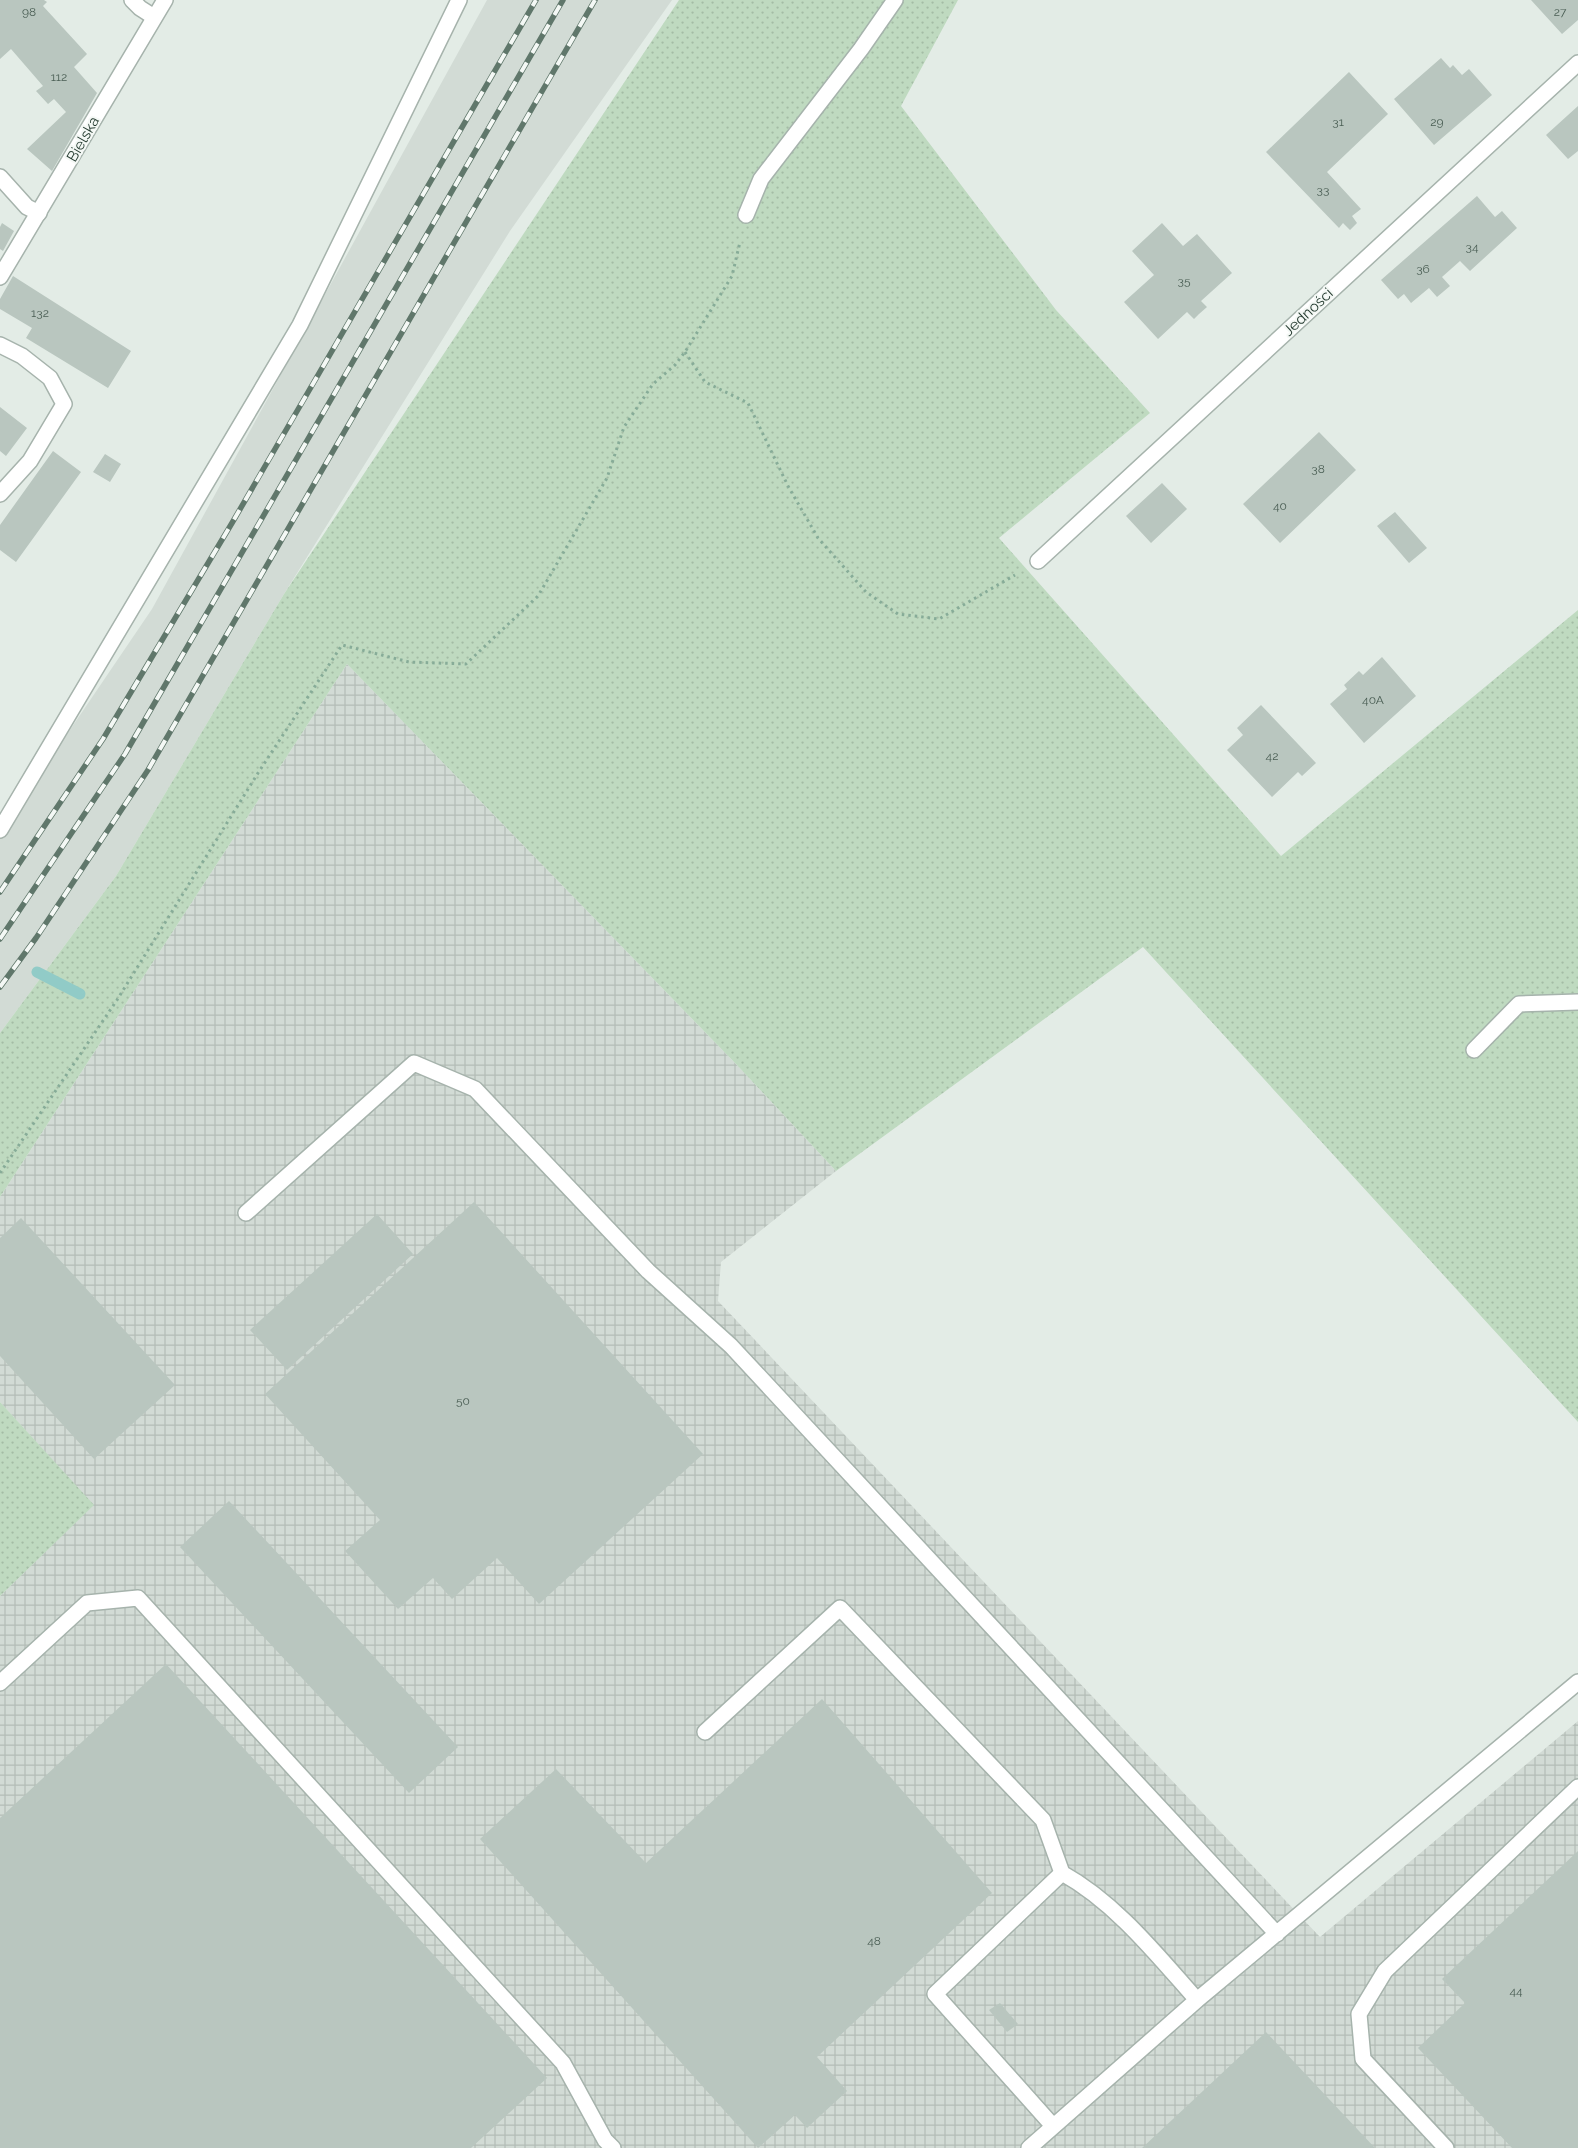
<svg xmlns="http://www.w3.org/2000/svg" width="1578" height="2148" font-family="Raleway,sans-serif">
	<defs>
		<pattern id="industrial-grid" width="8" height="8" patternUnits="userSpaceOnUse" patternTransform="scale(1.25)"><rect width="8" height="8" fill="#d2dbd5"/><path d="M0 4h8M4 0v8" fill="none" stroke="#b4bdb7"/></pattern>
		<pattern id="grass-dots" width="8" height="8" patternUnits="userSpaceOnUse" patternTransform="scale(1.25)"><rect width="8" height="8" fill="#bfdac0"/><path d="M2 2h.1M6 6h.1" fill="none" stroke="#a4bca5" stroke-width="1.8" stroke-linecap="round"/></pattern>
	</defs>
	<rect width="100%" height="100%" fill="#e3ece6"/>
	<path fill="#d2dbd5" d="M487 0H672L510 231 284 594 116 876 0 1033V833L152 609Z"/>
	<path fill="url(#industrial-grid)" d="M347 664 736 1064 836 1171 721 1262 718 1301 1320 1937 1578 1721V2148H0V1596L93 1505 0 1402V1197Z"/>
	<path fill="url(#grass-dots)" d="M679 0H958L901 106 1056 310 1150 413 999 538 1281 856 1578 610V1422L1143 947 836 1171 736 1064 347 664 0 1197V1033L116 876 284 594Z
		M0 1402 94 1505 0 1596Z"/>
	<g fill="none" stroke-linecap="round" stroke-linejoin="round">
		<path stroke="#91cbc7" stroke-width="11" d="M37 972 80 994"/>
	</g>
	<path fill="#b9c6bf" d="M0 0H44L47 2 43 6 87 54 74 67 97 93 52 171 27 149 66 112 54 99 48 104 36 91 43 86 11 49 0 59Z
		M1531 0H1578V20L1562 34Z
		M1441 58 1450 68 1453 65 1462 75 1469 69 1492 95 1434 145 1394 99Z
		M1349 72 1388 114 1327 172 1361 209 1352 216 1357 223 1350 230 1343 223 1339 228 1266 152Z
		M1578 106V151L1568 159 1546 135Z
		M1477 196 1495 217 1502 211 1517 228 1470 271 1460 261 1442 277 1450 286 1437 297 1429 288 1411 303 1404 294 1398 299 1381 280Z
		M2 223 14 231 3 251 0 249V227Z
		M1162 223 1183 246 1197 234 1232 273 1201 301 1207 307 1199 314 1194 319 1187 312 1158 339 1124 302 1154 275 1132 251Z
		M13 276 131 351 108 388 26 338 32 328 0 309V299Z
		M0 407 27 428 6 456 0 451Z
		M1319 432 1356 470 1280 543 1243 504Z
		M53 451 81 472 16 562 0 550V525Z
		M105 454 121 464 110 482 93 472Z
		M1162 483 1187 509 1151 543 1126 516Z
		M1395 512 1427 548 1409 563 1377 526Z
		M1382 657 1416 696 1364 743 1330 704 1347 689 1344 685 1359 671 1363 675Z
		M1261 705 1316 763 1302 776 1298 772 1272 797 1227 750 1243 735 1237 728Z
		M474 1202 703 1454 539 1604 497 1558 452 1599 433 1578 398 1609 345 1551 380 1520 265 1394Z
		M377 1214 413 1254 287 1370 250 1330Z
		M21 1218 175 1385 94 1459 0 1356V1238Z
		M229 1501 458 1747 409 1793 180 1547Z
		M166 1664 547 2078 471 2148H0V1818Z
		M822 1699 992 1893 817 2057 847 2091 807 2128 795 2115 758 2148 480 1839 556 1769 646 1863Z
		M1578 1851V2148H1512L1418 2048 1465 2003 1442 1979Z
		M1000 2003 1018 2024 1007 2032 989 2010Z
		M1266 2032 1375 2148H1142Z"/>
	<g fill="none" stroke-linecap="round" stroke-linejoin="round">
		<defs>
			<path id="lane" d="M132 0 140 8 154 17
				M0 177 27 207 39 213
				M746 215 761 179 861 49 895 0
				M0 345 22 356 50 378 64 404 30 461 0 494
				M0 830 300 325 459 0
				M1474 1050 1519 1004 1578 1002
				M246 1213 414 1063 475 1089 648 1271 731 1346 1277 1934
				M0 1683 87 1603 138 1598 563 2063 605 2140 613 2148
				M705 1732 840 1608 1043 1820 1062 1873 935 1994 1053 2126
				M1062 1873C1116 1903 1157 1955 1197 2000
				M1029 2148 1197 2000 1578 1682
				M1446 2148 1363 2059 1359 2014 1385 1971 1578 1787"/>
			<path id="street" d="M0 277 165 0
				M1038 561 1578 63"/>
		</defs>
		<use href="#lane" stroke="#a6b3ac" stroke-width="18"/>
		<use href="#street" stroke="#a6b3ac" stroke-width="18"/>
		<path stroke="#87ac98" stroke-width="3" stroke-dasharray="2.5 4" stroke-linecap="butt" d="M685 352 705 382 748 403 788 486 818 538 866 592 898 614 939 619 1015 575
			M0 1173 117 1000 258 773 342 645 409 662 466 664 538 596 607 478 624 427 653 384 675 365 685 352 732 276 740 242"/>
		<use href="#lane" stroke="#fff" stroke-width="15"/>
		<use href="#street" stroke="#fff" stroke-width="15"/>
		<defs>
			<path id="rail" d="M0 892 103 739 232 523 536 0
				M0 939 125 754 563 0
				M0 987 36 938 148 770 595 0"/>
		</defs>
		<use href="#rail" stroke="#60776b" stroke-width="5.5"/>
		<use href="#rail" stroke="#f4f8f5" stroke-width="4" stroke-dasharray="11" stroke-linecap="butt"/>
	</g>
	<g text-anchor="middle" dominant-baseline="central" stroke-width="4" stroke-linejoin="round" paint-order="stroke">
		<g font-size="12" fill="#4a5e54">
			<text x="29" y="12">98</text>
			<text x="1560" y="12">27</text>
			<text x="59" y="77">112</text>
			<text x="1338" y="122">31</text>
			<text x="1437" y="122">29</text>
			<text x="1323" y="190">33</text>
			<text x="1472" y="247">34</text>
			<text x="1423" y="269">36</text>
			<text x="1184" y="281">35</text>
			<text x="40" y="313">132</text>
			<text x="1318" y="469">38</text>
			<text x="1280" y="506">40</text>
			<text x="1373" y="700">40A</text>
			<text x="1272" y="756">42</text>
			<text x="463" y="1401">50</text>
			<text x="874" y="1941">48</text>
			<text x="1516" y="1991">44</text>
		</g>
		<g font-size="15" fill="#253b30" stroke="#f4f8f5">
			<text transform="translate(83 139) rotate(-60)">Bielska</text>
			<text transform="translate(1308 312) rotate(-43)">Jedności</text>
		</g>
	</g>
</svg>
